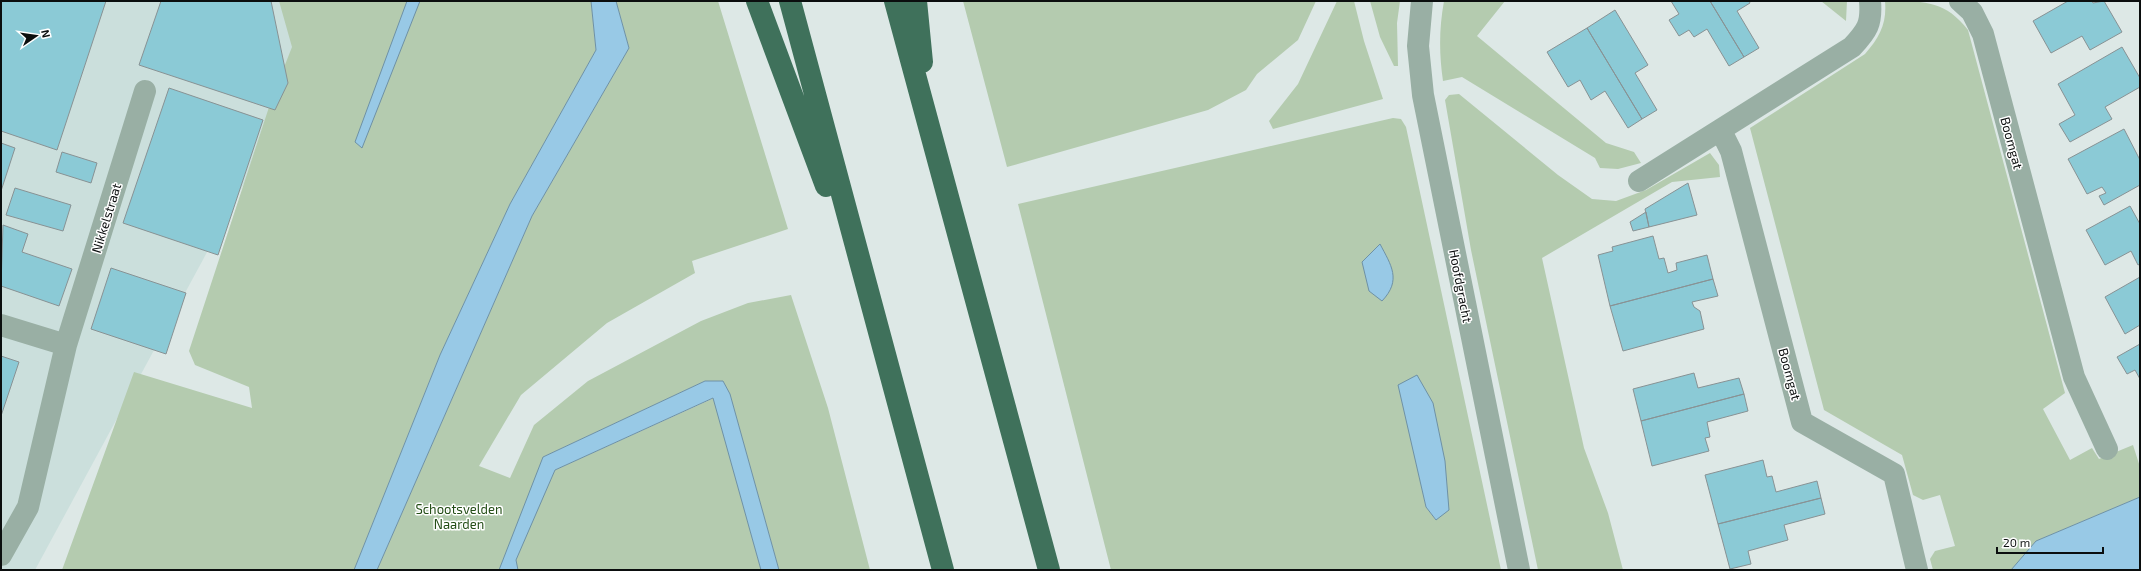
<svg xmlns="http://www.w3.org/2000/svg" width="2141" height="571" font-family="'Exo 2',sans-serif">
	<rect width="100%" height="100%" fill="#dde8e6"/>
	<path fill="#cbdfdc" d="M1 1H343L35 570H1Z"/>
	<path fill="#b4cbaf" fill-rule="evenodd" d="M279 1H591L596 50 510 204 440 355 354 570H62L134 372 252 408 249 387 195 365 189 351 272 98 292 47Z
		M616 1H718L788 229 692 261 695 273 607 323 521 395 479 466 510 478 534 425 588 381 701 321 748 303 791 295 828 408 870 570H779L730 395 723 381H705L543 457 545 492 555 470 714 398 761 570H377L532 216 629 48Z
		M963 1H1316L1298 40 1257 74 1246 90 1208 110 1007 167Z
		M1337 1H1354L1364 41 1383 99 1273 129 1269 121 1298 84Z
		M1370 1H1400L1397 23 1398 66H1394L1380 37Z
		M1444 1H1505L1477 36 1606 143 1634 152 1641 163 1618 169 1600 168 1595 158 1462 77 1443 81C1439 53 1439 29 1444 1Z
		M1821 1H1847L1846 21Z
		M1885 1C1923 1 1945 0 1968 30L2065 393 2043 409 2070 460 2092 448 2099 459 2133 445 2140 467V497L2036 541 2011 570H1933L1930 559 1935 551 1955 546 1940 495 1923 500 1913 495 1902 455 1824 410 1750 128 1865 54C1880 37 1887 23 1885 1Z
		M1459 94 1558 175 1592 199 1616 201 1646 190 1710 153 1719 165 1720 177 1672 182 1542 258 1584 448 1608 513 1623 570H1538L1471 250 1445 100 1449 95Z
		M1393 118 1401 119 1406 127 1501 570H1111L1018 204ZM1415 457 1436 520 1426 507Z"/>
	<path fill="#98c9e6" stroke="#6e91a5" d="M407 1H420L362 148 355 142Z
		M591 1H616L629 48 532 216 377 570H354L440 355 510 204 596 50Z
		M1380 244C1391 265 1402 280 1382 301L1369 291 1362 262Z
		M1417 375 1433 403 1445 461 1449 510 1436 520 1426 507 1398 385Z
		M705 381H723L730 394 779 570H761L713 398 555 470 516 560 518 570H499L543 457Z
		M2140 497V570H2011L2036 541Z"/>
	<path fill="#8bcad6" stroke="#889294" d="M1 1H106L57 150 1 131Z
		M161 1H271L288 83 275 110 139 65Z
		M1671 1H1710L1744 57 1729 66 1707 29 1694 37 1689 30 1679 36 1669 20 1679 14Z
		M1710 1H1749L1750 3 1737 11 1759 48 1744 57Z
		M2068 1H2092L2093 3 2104 1 2122 32 2090 50 2082 36 2051 53 2033 21Z
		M1615 10 1648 65 1635 73 1657 110 1642 119 1587 28Z
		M1587 28 1642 119 1628 128 1605 91 1591 100 1580 80 1568 87 1547 52Z
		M2122 47 2140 78V87L2105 107 2112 119 2070 142 2059 124 2075 115 2058 84Z
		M169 88 263 120 218 255 123 223Z
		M2124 129 2140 160V185L2104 205 2099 196 2106 193 2102 187 2087 194 2068 159Z
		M1 143 15 148 1 191Z
		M62 152 97 163 91 183 56 172Z
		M1688 183 1697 215 1649 227 1645 209Z
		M15 188 71 205 63 231 6 215Z
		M2130 206 2140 224V264L2138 265 2131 251 2105 265 2086 230Z
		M1646 212 1649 227 1633 231 1630 222Z
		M3 225 28 234 22 252 72 269 59 306 1 286Z
		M1653 236 1659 259 1664 258 1668 273 1677 270 1676 263 1707 255 1713 279 1610 306 1598 255 1613 251 1612 247Z
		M111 268 186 293 166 354 91 329Z
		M2140 277V325L2125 334 2105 297Z
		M1713 279 1718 296 1692 302 1694 307 1700 311 1704 329 1623 351 1610 306Z
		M2140 344V379L2135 370 2127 374 2117 357Z
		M1 356 19 362 1 416Z
		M1694 373 1698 388 1739 378 1744 394 1641 421 1633 389Z
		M1744 394 1748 411 1707 422 1710 437 1705 438 1709 451 1652 466 1641 421Z
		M1763 460 1767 477 1772 476 1776 492 1817 481 1821 498 1718 524 1705 475Z
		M1821 498 1825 514 1784 525 1788 540 1748 551 1751 564 1730 569 1718 524Z"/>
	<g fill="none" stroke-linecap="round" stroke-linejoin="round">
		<path stroke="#99afa4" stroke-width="22" d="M1422 1 1418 46 1423 95 1519 570
			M1960 1 1972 12 1983 34 2074 377 2107 449
			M1721 131 1731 151 1802 422 1894 474 1917 570
			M1639 181 1852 47C1867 31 1872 24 1870 1
			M1 325 66 345 28 507 1 555
			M66 345 145 91"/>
		<path stroke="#3f715b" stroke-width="22" d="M757 1 826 186
			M790 1 943 570
			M895 1 1049 570
			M916 1 922 62"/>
	</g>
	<g text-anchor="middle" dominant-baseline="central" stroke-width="3" stroke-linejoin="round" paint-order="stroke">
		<g font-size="13" fill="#0b0e0e" stroke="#fff">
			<text transform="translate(2012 143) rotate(75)">Boomgat</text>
			<text transform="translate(106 218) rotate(-73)">Nikkelstraat</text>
			<text transform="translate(1461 286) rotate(79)">Hoofdgracht</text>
			<text transform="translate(1790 374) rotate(75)">Boomgat</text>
		</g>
		<g font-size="13" fill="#234d16" stroke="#fff">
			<text x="459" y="509">Schootsvelden<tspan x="459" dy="15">Naarden</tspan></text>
		</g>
	</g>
	<rect width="2141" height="571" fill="none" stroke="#0b0e0e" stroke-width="4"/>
	<g transform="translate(36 36) rotate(77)" stroke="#ffffff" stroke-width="3" paint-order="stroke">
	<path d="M0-3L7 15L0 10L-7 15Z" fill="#0b0e0e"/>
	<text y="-6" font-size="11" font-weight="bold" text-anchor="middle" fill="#0b0e0e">N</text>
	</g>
	<path d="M1997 547v6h106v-6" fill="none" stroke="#0b0e0e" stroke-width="2"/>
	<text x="2003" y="547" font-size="12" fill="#0b0e0e" stroke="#ffffff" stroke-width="3" paint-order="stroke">20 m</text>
</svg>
